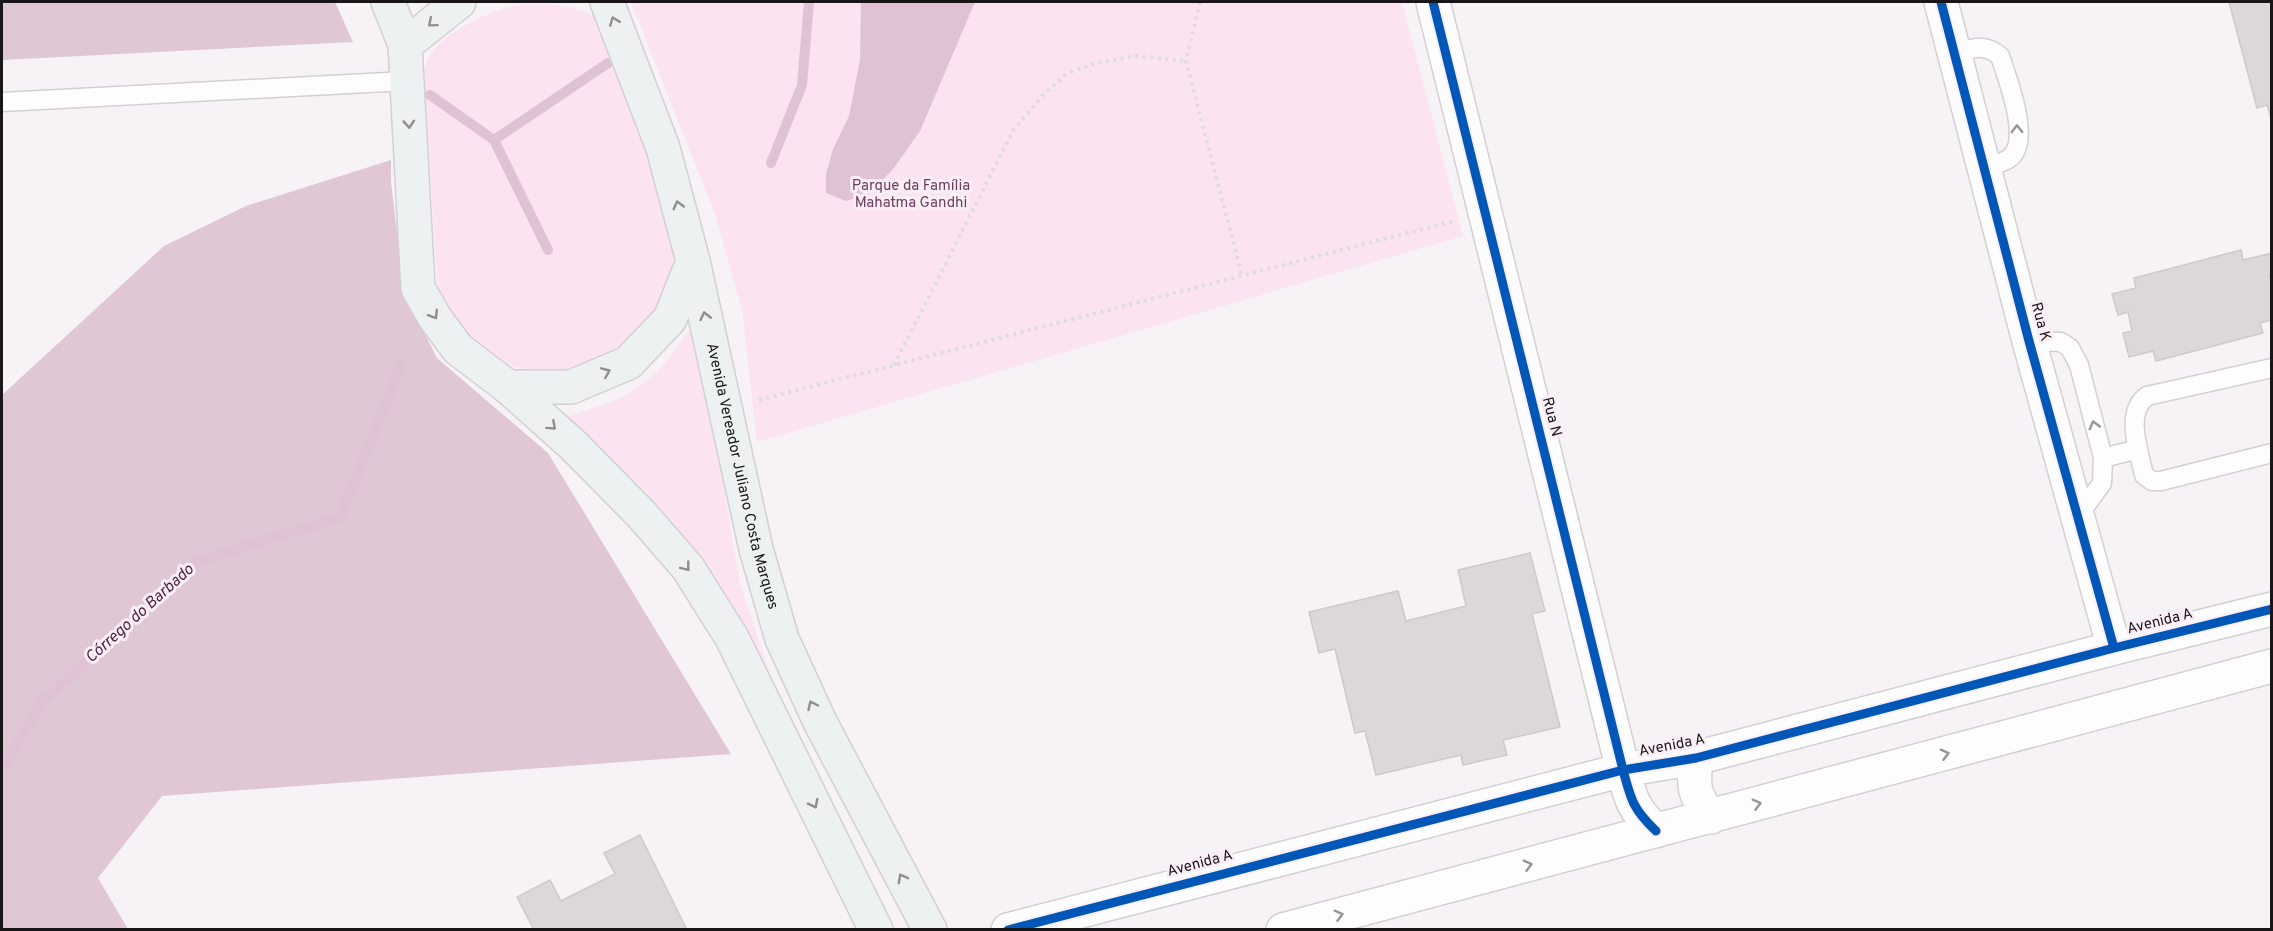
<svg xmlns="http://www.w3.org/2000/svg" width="2273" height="931" font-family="Overpass,sans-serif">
	<rect width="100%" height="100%" fill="#f7f2f5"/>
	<path fill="#fbe3f2" d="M631 2H1402L1463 236 757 442 742 310 716 217Z
		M523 4C551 4 577 4 601 20L664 192 675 237 670 281 654 313 619 353 578 370 552 373 515 367 481 350 444 307 437 280 424 72C426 67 426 60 430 55 450 28 492 10 523 4Z
		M696 321 740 584 779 701 716 585 647 493 567 417C590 409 616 402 637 388 661 373 680 343 696 321Z"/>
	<path fill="#dfc7d6" d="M2 2H335L353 42 2 60Z
		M391 160V182L404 292 437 358 548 453 731 754 162 796 98 878 128 929 2 930V395L164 246 246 206Z"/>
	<path fill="#e0c2d6" d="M861 2H975L920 131 894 168 870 193 846 201 826 193V174L833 149 849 116 860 60Z"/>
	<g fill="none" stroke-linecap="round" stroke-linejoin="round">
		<path stroke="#e0c2d6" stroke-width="10" d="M430 95 494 140 608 63
			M494 140 548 250
			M771 163 802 85 809 2
			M2 770 42 702 198 561 340 517 401 366"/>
	</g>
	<path fill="#dbd7da" stroke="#cdc9cc" stroke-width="1.5" d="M2229 2H2272V121L2267 105 2257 108Z
		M2241 250 2243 260 2272 253V275H2269L2272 284V320L2260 323 2263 333 2156 361 2153 351 2129 357 2123 333 2132 331 2128 312 2118 315 2112 294 2136 288 2134 278Z
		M1530 553 1545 611 1532 614 1560 727 1503 740 1507 755 1463 765 1461 755 1376 775 1365 731 1355 733 1335 649 1319 653 1309 612 1398 591 1406 621 1466 606 1458 570Z
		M640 835 687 930H534L517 897 550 880 561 901 615 874 604 853Z"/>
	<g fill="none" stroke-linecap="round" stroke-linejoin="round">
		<defs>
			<path id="service" d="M1954 53C1972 48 1985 43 2000 56 2007 78 2031 138 2011 157 2004 163 1993 165 1984 166
				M2 102 406 81
				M2029 341 2061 342 2070 348 2079 365 2103 458 2102 483 2078 516
				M2272 368 2147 396C2124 413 2139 451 2144 475L2152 481H2161L2272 453
				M2103 458 2138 449"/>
			<path id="minor" d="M1433 2 1623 770C1631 800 1633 809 1656 831
				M1941 2 2029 341 2114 648
				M1696 758C1693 787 1693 794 1711 817
				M1008 930 1623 770 1696 758 2114 648 2272 609
				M1283 930 2272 666"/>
			<g id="secondary">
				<path d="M388 2 405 45 418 288 435 318 458 349 508 387 573 445 641 514 688 568 732 638 876 930"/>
				<path id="s1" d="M607 2 663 148 693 261 756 549 782 639 820 722 930 930"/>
				<path d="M405 45 459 2"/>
				<path d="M508 387H571L628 363 670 319 693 261"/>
			</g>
		</defs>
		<use href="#service" stroke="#d4d0d2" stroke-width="21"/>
		<use href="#minor" stroke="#d4d0d2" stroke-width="36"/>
		<use href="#secondary" stroke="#d4d0d2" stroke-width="36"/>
		<path stroke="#dedcdd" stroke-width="4" stroke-dasharray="3 4.5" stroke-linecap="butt" d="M1200 2 1186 61 1242 276
			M894 365 1014 129 1044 94 1068 73 1096 63 1136 56 1186 61
			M759 400 1454 221"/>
		<use href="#service" stroke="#fefdfe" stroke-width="18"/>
		<use href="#minor" stroke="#fefdfe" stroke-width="33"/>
		<use href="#secondary" stroke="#eef1f1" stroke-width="33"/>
		<defs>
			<path id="cycleway" d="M1433 2 1623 770C1631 800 1633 809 1656 831
				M1941 2 2029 341 2114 648
				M1008 930 1623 770 1696 758 2114 648 2272 609"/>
		</defs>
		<use href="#cycleway" stroke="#faeff6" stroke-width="13"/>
		<use href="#cycleway" stroke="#0057b8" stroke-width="9"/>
	</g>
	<defs><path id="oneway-chevron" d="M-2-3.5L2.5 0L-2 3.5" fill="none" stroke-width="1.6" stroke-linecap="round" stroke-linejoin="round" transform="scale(1.5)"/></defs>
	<g stroke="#8e8e8f">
		<use href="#oneway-chevron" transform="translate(614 21) rotate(-111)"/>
		<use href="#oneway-chevron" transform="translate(432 23) rotate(140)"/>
		<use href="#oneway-chevron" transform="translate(409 124) rotate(86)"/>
		<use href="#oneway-chevron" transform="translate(678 205) rotate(-105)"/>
		<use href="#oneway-chevron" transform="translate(434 315) rotate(58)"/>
		<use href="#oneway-chevron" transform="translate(705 316) rotate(-103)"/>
		<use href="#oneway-chevron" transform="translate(606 372) rotate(-23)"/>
		<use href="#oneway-chevron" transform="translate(552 426) rotate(42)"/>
		<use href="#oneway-chevron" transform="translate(686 567) rotate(52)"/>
		<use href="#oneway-chevron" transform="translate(812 705) rotate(-115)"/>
		<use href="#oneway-chevron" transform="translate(814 804) rotate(63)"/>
		<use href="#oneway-chevron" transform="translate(902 878) rotate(-118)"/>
	</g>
	<g stroke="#979596">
		<use href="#oneway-chevron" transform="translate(2017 129) rotate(-91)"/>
		<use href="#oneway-chevron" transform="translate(2094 425) rotate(-105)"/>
		<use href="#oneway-chevron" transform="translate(1945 754) rotate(-15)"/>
		<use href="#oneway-chevron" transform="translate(1757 804) rotate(-15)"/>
		<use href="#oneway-chevron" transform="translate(1528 865) rotate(-15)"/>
		<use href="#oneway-chevron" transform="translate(1339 915) rotate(-15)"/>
	</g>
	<g text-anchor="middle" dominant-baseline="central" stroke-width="6" stroke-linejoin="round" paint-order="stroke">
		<g font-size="15" fill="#703c60" stroke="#faeff6">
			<text x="911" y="186">Parque da Família<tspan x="911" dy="17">Mahatma Gandhi</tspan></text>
		</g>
		<g font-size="15" fill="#191518" stroke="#faeff6">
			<text transform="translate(2040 322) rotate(75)">Rua K</text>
			<text transform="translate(1551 417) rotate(76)">Rua N</text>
			<text stroke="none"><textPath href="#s1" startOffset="494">Avenida Vereador Juliano Costa Marques</textPath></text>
			<text transform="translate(2160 622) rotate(-14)">Avenida A</text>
			<text transform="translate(1672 746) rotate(-11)">Avenida A</text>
			<text transform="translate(1200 864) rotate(-15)">Avenida A</text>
		</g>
		<g font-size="16" font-style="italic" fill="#4e1d40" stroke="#faeff6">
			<text transform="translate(140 614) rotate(-42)">Córrego do Barbado</text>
		</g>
	</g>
	<rect width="2273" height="931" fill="none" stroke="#191518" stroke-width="6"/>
</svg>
